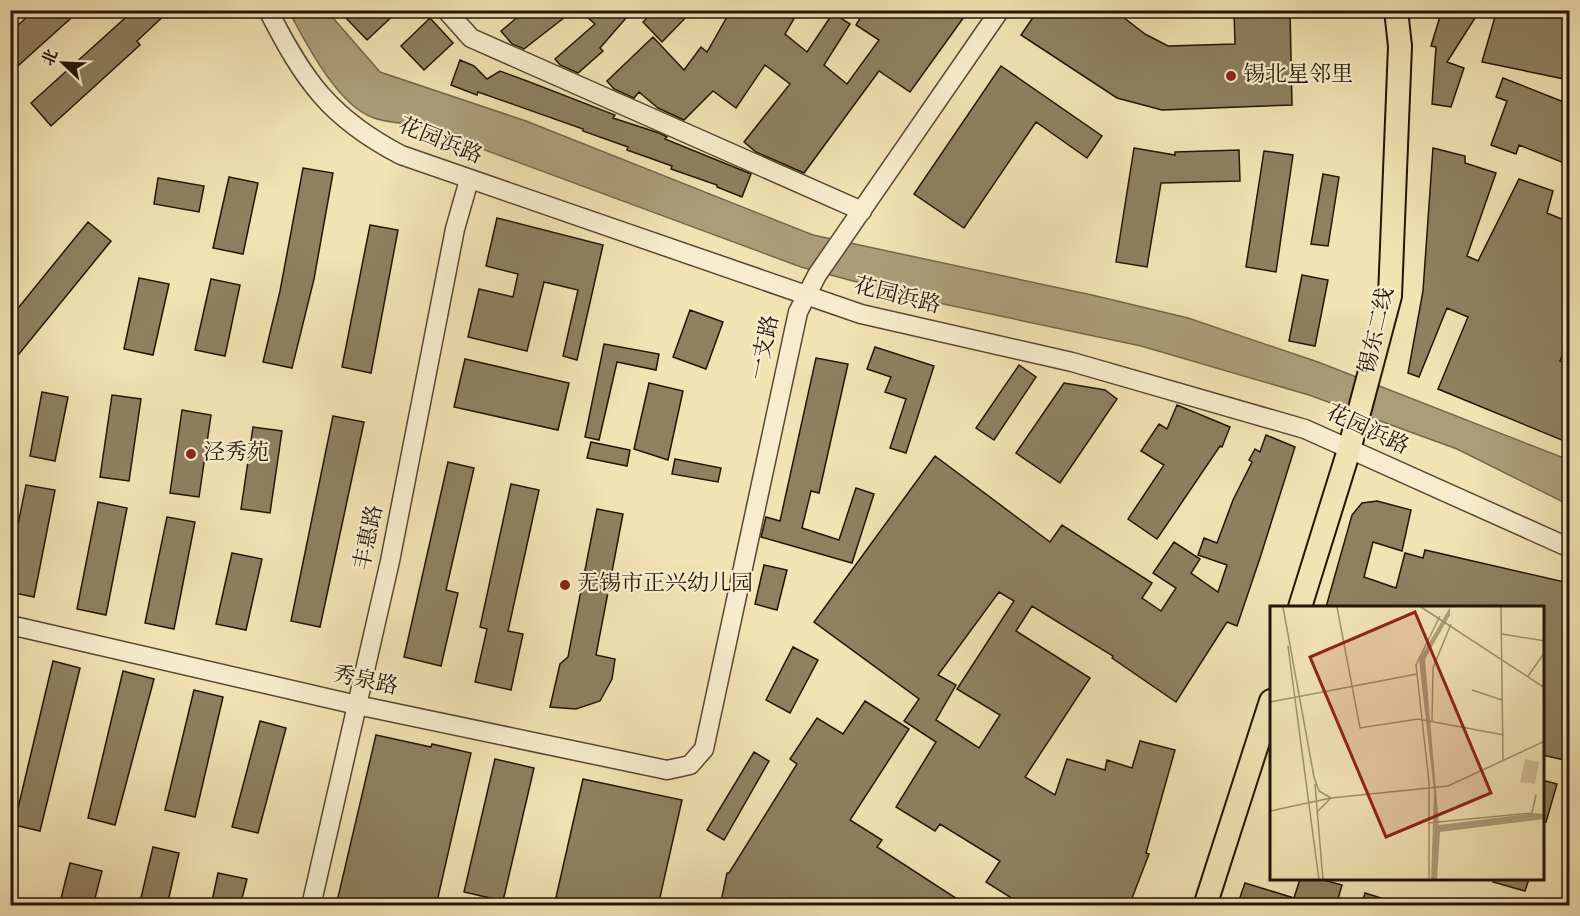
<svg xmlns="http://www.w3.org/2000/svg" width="1580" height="916" font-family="'Sorts Mill Goudy','Noto Serif SC',serif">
	<rect width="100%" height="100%" fill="#f2e3b4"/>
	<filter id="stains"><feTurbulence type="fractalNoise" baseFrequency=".00333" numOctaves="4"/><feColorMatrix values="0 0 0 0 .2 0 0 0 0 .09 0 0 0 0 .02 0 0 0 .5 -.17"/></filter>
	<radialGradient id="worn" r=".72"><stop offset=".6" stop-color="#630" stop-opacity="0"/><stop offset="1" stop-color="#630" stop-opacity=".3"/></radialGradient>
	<path fill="#ac9d79" stroke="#75674b" stroke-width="1.5" d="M296 11H327L380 72 526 121 813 235 1092 295 1188 318 1318 362 1569 460V505L1457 449 1309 395 1141 346 920 299 801 267 420 126C406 123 388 123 374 118 340 107 309 49 293 19L296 17Z"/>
	<path fill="#8f8060" stroke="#231506" stroke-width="1.5" fill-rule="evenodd" d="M35 10H80L10 73V32Z
		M134 10H170L137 41 140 45 51 126 31 103Z
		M357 10H399L367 40 347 19Z
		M526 10H574L524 49 512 44 501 31Z
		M579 10H633L600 48 603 51 578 73 560 65 555 59 595 24Z
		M655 10H693L662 42 643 22Z
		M731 10H799L785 34 807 52 833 13 850 24 824 65 847 84 879 40 856 25 865 10H969L910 92 879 71 804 173 756 152 744 142 790 84 765 65 736 108 713 91 684 120 658 108 639 92 634 98 614 89 607 81 653 37 684 70 701 47 707 52Z
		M1038 10H1114L1145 34 1168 46 1235 44 1234 10H1290L1292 105 1162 110 1117 98 1021 35Z
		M1442 10H1480L1447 62 1464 68 1451 107 1432 104 1436 47 1431 46Z
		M1497 10H1569V80L1482 62Z
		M430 18 453 43 424 70 401 46Z
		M460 60 474 66 487 79 500 71 527 81 615 115 613 118 659 133 667 137 665 139 751 174 742 197 717 187V185L671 169 672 166 627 150 628 147 583 131V129L478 92 477 95 451 85Z
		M1001 66 1102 136 1087 158 1036 122 964 228 914 194Z
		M1503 78 1569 104V165L1519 145 1516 154 1491 145 1507 101 1496 97Z
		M1134 148 1175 155V152L1239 150 1240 181 1161 183 1147 267 1116 262Z
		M1433 148 1465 156V163L1496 173 1467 256 1478 261 1519 179 1553 191 1547 213 1569 222V339L1560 361 1569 364V443L1438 389 1468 317 1447 308 1419 377 1408 373 1423 291Z
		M1264 151 1293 155 1276 272 1246 267Z
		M303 168 333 173 314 279 292 368 263 362 280 291Z
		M1323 174 1339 177 1328 246 1311 244Z
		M229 177 258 183 243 254 213 248Z
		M158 178 204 186 199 212 154 204Z
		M497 218 603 245 577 360 563 356 578 290 544 282 527 351 468 337 479 289 513 297 518 274 486 266Z
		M88 222 111 241 19 354 10 346V318Z
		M370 225 398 230 371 373 342 367Z
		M1302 275 1328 280 1315 346 1289 341Z
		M139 278 169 284 153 355 124 349Z
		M211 279 240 285 225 356 195 350Z
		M690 310 723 322 706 369 673 357Z
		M604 344 659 354 656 370 617 362 599 440 585 437Z
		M875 347 934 366 906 453 890 448 906 399 885 392 891 377 867 369Z
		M816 358 848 364 819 493 811 491 802 528 839 540 856 488 874 494 852 563 761 537 766 517 780 521Z
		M465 359 569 383 558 430 454 407Z
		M1019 365 1036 377 994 440 976 428Z
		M649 383 683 391 668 460 634 449Z
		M1064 383 1105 390 1117 399 1060 483 1016 453Z
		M42 392 68 397 55 461 30 456Z
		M112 395 141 399 129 481 100 477Z
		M1177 405 1230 427 1222 447 1220 446 1157 539 1128 519 1164 465 1141 451 1159 424 1167 429Z
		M182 410 211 415 199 497 170 493Z
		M333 416 364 422 320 627 291 621Z
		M253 427 282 431 270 513 241 509Z
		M1266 435 1295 447 1260 558 1237 626 1227 622 1176 702 1112 658 1113 656 1032 606 1016 631 1090 678 1025 777 1055 795 1067 759 1105 770 1107 760 1132 768 1140 741 1175 750 1146 853 1149 854 1129 906H1024L986 882 1000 861 940 824 935 831 896 807 936 742 904 721 919 699 814 622 935 456 1050 542 1062 525 1152 583 1142 598 1161 611 1176 588 1153 573 1174 542 1200 559 1191 573 1218 592 1227 565 1198 555 1204 538 1217 543 1233 500 1252 462 1249 460 1255 449 1260 452ZM999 592 1014 601 957 689 1000 715 979 748 936 720 956 685 938 675Z
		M591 442 630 450 627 466 587 458Z
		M675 459 721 468 718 482 672 474Z
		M448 462 474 468 446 590 458 593 441 666 404 657Z
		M511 484 539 490 508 631 523 634 511 690 475 682 487 629 480 627Z
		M26 485 55 490 34 597 10 592V564Z
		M1377 501 1411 510 1402 551 1373 542 1364 577 1396 588 1405 553 1423 558 1425 550 1569 583V700L1562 729 1569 730V761L1542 755V607H1326L1352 515 1362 503Z
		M98 502 127 508 106 615 77 609Z
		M597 509 623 514 596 655 615 659 612 679 600 701 576 709 550 707 560 664 568 657Z
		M167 517 195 522 174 629 145 623Z
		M232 553 262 559 246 630 216 624Z
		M764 565 787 570 777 610 755 604Z
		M793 647 818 660 790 713 766 700Z
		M53 661 80 668 40 831 14 825Z
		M123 671 154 679 115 825 88 818Z
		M194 690 223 697 195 817 165 810Z
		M865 701 909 729 850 820 882 840 877 847 968 906H804L791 898 790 906H720L727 873H729L797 764 790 759 817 718 843 734Z
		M260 721 286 728 258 833 232 827Z
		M376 735 431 747 432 744 471 753 436 906H336Z
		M754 752 769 761 724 840 707 830Z
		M495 759 534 768 503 901 464 892Z
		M583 779 682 800 658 906H554Z
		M1542 780 1557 784 1546 822 1542 821Z
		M153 847 179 853 167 906H139Z
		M70 863 102 871 93 906H59Z
		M218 873 247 879 240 906H211Z
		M1300 879H1320L1342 885 1336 906H1237L1245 883 1294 898Z
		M1494 879H1529L1525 891 1493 882Z
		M1365 893 1397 903V906H1361Z"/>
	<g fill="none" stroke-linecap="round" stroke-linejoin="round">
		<defs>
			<path id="minor" d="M268 10C304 81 330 118 401 155L861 314 1072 362 1305 429 1570 548
				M446 10 471 38 862 211
				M10 625 357 705 667 770 690 765 704 749 798 312 817 275 1000 10
				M311 906 390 561 455 229 469 180"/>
			<path id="major" d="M1300 607 1349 450 1390 296 1400 46 1396 10
				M1205 906 1271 701"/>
		</defs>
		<use href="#minor" stroke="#574832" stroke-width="21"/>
		<use href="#major" stroke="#231506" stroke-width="26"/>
		<use href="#minor" stroke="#f7edce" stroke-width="18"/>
		<use href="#major" stroke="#f2e3b4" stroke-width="22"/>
	</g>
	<g fill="#8f2418" stroke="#f7edce" stroke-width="2">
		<circle cx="1231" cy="76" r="6"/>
		<circle cx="191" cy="454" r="6"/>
		<circle cx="565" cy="585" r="6"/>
	</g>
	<g text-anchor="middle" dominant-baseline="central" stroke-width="4.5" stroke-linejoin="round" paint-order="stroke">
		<g font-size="22" fill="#231506" stroke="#f7edce" text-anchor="start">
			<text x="1243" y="76">锡北星邻里</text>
			<text x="203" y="454">泾秀苑</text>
			<text x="577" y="585">无锡市正兴幼儿园</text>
		</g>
		<g font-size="22" fill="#231506" stroke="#f7edce">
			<text transform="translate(440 142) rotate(22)">花园浜路</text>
			<text transform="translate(897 297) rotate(14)">花园浜路</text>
			<text transform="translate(1378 331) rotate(-77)">锡东二线</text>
			<text transform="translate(766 348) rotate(-78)">一支路</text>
			<text transform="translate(1367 431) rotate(25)">花园浜路</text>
			<text transform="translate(370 538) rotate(-78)">丰惠路</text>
			<text transform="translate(365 682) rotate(12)">秀泉路</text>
		</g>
	</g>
	<g transform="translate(1270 606)">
		<rect width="274" height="274" fill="#f2e3b4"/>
		<path d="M255 153 269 156 265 178 250 176Z" fill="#cfc096"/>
		<path d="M180 1V9L155 53 169 219 265 207 274 208V213L170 226 167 274H161L164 186 149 54Z" fill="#ac9d79"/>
		<path fill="none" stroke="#9f916e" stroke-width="1.5" d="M13 1 44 171M67 1 90 122 148 113 234 129M151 1 275 82M231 1 233 155M232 28 275 35M18 40 49 274M258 70 275 46M202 84 232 94M0 96 147 68M162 115 163 62 181 18M44 171 49 185 61 192 47 206M45 178 53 274M0 205 61 192 178 180 275 135M158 217 262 207 266 189M159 274V176L146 59 170 10"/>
		<path fill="#8f2418" fill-opacity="0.15" stroke="#8f2418" stroke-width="3" d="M145 6 221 187 116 231 40 51Z"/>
		<rect width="274" height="274" fill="none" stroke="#231506" stroke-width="3"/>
	</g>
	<rect width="1580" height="916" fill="none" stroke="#f2e3b4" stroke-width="36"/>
	<rect x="12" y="12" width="1556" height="892" fill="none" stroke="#231506" stroke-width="3"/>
	<rect x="18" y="18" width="1544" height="880" fill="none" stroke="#231506" stroke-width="1.5"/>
	<g transform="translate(63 63) rotate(293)" stroke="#f7edce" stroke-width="4.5" paint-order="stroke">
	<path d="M0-4.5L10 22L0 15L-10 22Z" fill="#231506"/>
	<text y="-9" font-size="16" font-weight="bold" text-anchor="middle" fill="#231506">北</text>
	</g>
	<rect width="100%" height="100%" filter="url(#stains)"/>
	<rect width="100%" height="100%" fill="url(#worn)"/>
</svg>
